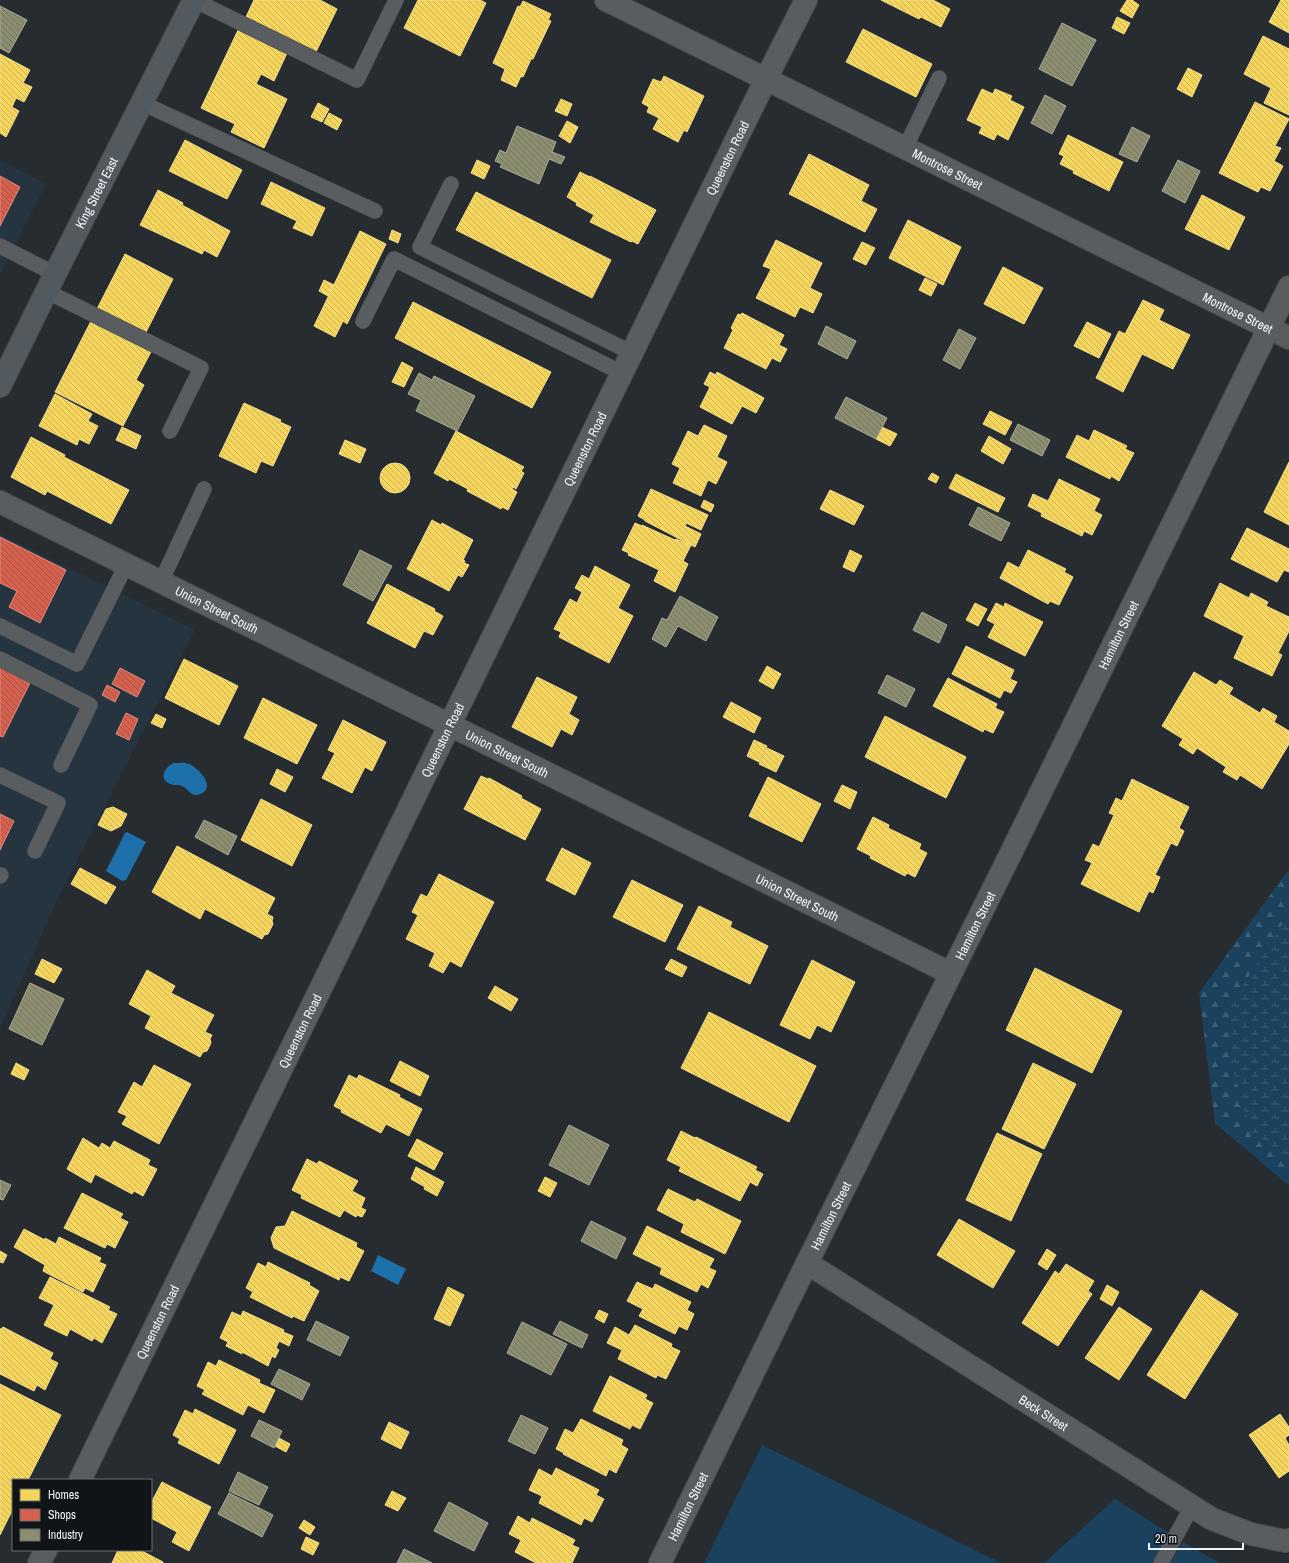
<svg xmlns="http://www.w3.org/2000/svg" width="1289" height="1563" font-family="'Archivo Narrow',sans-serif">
	<defs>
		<pattern id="forest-firs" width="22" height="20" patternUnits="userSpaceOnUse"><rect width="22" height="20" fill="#1a415d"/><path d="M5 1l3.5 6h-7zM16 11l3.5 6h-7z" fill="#3c5d75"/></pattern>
		<pattern id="wetland-marsh" width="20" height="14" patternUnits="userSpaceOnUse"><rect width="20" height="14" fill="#1a415d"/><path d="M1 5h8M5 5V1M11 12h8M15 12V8" fill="none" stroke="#3c5d75"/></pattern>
		<pattern id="homes-back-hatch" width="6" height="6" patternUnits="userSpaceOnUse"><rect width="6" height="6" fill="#f6d55c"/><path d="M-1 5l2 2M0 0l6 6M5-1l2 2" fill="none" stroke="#cab258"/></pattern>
		<pattern id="shops-back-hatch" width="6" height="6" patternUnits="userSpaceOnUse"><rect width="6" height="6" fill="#d6604d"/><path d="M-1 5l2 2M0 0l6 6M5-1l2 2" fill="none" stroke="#a4584c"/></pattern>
		<pattern id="industry-back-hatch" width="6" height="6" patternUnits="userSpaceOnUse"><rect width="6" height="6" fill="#8c8c6e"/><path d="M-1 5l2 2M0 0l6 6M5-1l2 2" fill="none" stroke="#747562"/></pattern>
	</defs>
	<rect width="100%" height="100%" fill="#272c30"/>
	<path fill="#26343f" d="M0 160 46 184 0 275Z
		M0 534 195 630 60 894 0 1028Z"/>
	<path fill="#1a415d" d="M762 1445 1001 1563H704Z
		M1115 1499 1169 1533 1154 1563H1044Z
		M1183 1542 1220 1563H1170Z"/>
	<path fill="url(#forest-firs)" d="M1289 869V1186L1215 1123 1199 993Z"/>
	<path fill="url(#wetland-marsh)" d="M1289 914V1159L1251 1131 1230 1060V1005Z"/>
	<path fill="#1d70a9" d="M174 763C179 763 184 762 189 764 199 768 217 788 200 794 191 798 189 789 182 786 178 784 174 786 170 784 158 778 165 767 174 763Z
		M127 832 146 842 126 880 122 881 106 871 125 833Z
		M378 1255 406 1269 398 1285 371 1271Z"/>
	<path fill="url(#homes-back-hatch)" stroke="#f4de8b" d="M254 0H320L337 9 315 54 245 19Z
		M418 0H480L486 3 460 56 404 28Z
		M881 0H933L950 9 941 27 921 17 919 19Z
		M1127 0H1132L1139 5 1132 18 1120 11Z
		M1281 0H1289V33L1269 22Z
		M523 1 551 14 548 20 551 21 533 59H531L523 77 521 76 516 87 501 80 505 69 493 63 518 6 520 7Z
		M1117 17 1130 23 1124 34 1112 28Z
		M239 28 288 51 274 81 261 74 256 84 287 99 264 148 231 132 235 124 201 108Z
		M863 29 932 64 916 97 846 62Z
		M1263 36 1289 49V115L1264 103 1271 88 1244 74Z
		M0 54 30 70 23 83 32 87 24 102 16 98 12 107 19 111 6 137 0 133Z
		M1188 68 1202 75 1192 97 1177 89Z
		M664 76 704 96 687 132 684 130 678 142 653 129 659 118 647 112 649 107 642 103 653 79 661 82Z
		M982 89 993 94 995 89 1012 96 1010 100 1024 107 1008 140 997 134 994 140 979 133 982 127 967 120Z
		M561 99 572 104 567 116 555 111Z
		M1255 102 1289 119 1275 146 1281 148 1274 161 1283 166 1270 191 1261 187 1258 192 1219 173Z
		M318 103 329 109 322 122 311 117Z
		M329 113 342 120 337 130 324 123Z
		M567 121 578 127 570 143 559 136Z
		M1068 135 1123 162 1109 191 1073 173 1074 171 1060 164 1064 156 1059 154Z
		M185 140 242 170 227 199 169 171Z
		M809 154 869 185 861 201 877 209 865 232 789 194Z
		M477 160 490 166 484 179 471 173Z
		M580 172 590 177V176L656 210 638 244 632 241 631 242 590 222 594 215 576 205 577 203 567 197Z
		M271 182 325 208 312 236 293 228 297 221 261 204Z
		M158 190 183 203 182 205 230 231 217 257 204 250 202 254 140 225Z
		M476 192 611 260 592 298 456 230Z
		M1202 195 1245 217 1229 250 1185 229Z
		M908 220 961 247 943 285 889 258Z
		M392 230 401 234 398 243 389 239Z
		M360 231 386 244 347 324 343 321 335 337 314 326Z
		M776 240 822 263 810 288 822 294 813 313 800 307 795 317 756 298 771 269 763 266Z
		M862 242 875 248 866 265 853 259Z
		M125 254 173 279 145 334 97 309Z
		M1003 267 1043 288 1024 324 984 304Z
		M925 278 937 284 931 296 919 290Z
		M324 280 334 285 328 296 319 291Z
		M1143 300 1164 310 1159 320 1190 335 1173 369 1142 354 1123 392 1096 378 1119 331 1125 334Z
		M413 302 551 372 532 408 395 338Z
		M742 313 784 335 779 345 787 349 780 362 772 358 766 369 724 348 733 330 731 328 738 314 740 315Z
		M91 321 123 338 124 336 152 350 136 380 144 385 123 426 55 392Z
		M1087 322 1111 334 1099 358 1074 346Z
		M402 362 413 368 404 387 392 382Z
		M710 372 716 375 717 372 764 398 756 413 742 406 732 424 700 407 710 387 704 384Z
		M55 394 92 414 88 421 98 426 89 444 79 439 77 445 39 426Z
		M244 403 281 420 280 422 291 427 273 466 261 461 256 473 219 456Z
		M990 411 1012 422 1005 435 983 424Z
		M704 425 727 436 717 457 727 462 716 484 708 480 701 496 673 483 680 468 672 464 688 431 698 436Z
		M122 427 141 436 136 449 116 440Z
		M882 427 897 434 890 446 876 439Z
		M1094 430 1127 446 1125 449 1134 453 1119 481 1111 476 1110 479 1066 457 1077 435 1089 441Z
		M456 431 524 467 521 471 524 473 516 489 513 487 512 489 517 492 508 510 502 507 501 509 467 491 468 489 449 479 448 481 434 473Z
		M989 436 1011 449 1003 464 981 451Z
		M31 437 65 455 64 457 129 490 111 524 47 491 45 495 11 477Z
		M345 440 366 449 360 463 339 454Z
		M1289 462V525L1264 512Z
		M380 478a15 15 0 1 1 30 0a15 15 0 1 1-30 0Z
		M932 473 939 477 936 483 928 479Z
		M956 474 1005 498 998 512 949 488Z
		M1059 479 1100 499 1094 511 1102 515 1092 535 1084 531 1082 536 1041 516 1042 513 1028 506 1033 494 1048 501Z
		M651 489 708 515 701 530 686 523 685 526 701 534 695 547 645 521V520L638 516Z
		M830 490 864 506 854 525 820 509Z
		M704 500 714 505 711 512 701 507Z
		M432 520 441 525 442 523 473 540 463 560 465 561 464 563 469 565 462 577 458 575 449 591 407 569Z
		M635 523 642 526V525L675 540 676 539 691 545 683 561 688 564 675 592 654 581 659 570 628 555 629 553 622 550Z
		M1247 528 1289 549V572L1284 570 1277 582 1231 559Z
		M850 550 862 556 854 572 843 567Z
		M1028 550 1066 569 1064 572 1073 577 1059 605 1050 601 1048 604 1000 578 1008 562 1019 568Z
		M595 566 630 585 618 608 633 616 609 663 559 637 561 632 554 629 570 599 577 603 582 592 575 588 582 575 589 579Z
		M1220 583 1249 598 1251 593 1268 602 1266 606 1289 617V631L1278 653 1282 655 1272 676 1234 658 1244 636 1204 616Z
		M387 584 435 609 434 611 443 616 433 635 424 631 415 648 367 623Z
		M975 603 987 609 978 626 966 620Z
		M996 603 1004 607 1005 603 1043 622 1025 656 988 637 995 624 987 620Z
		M966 646 1014 670 1010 679 1017 682 1011 693 1004 690 1000 698 952 674Z
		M184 659 238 686 219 725 165 698Z
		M767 666 781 674 773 689 759 681Z
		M1194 672 1216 685 1220 680 1233 688 1229 694 1260 713 1263 708 1277 716 1274 722 1289 731V744L1262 789 1240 775 1237 780 1223 772 1226 767 1197 748 1193 754 1179 745 1183 739 1162 726Z
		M537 677 577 697 569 714 579 720 572 735 561 729 552 747 512 727Z
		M948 678 997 704 995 708 1004 712 993 733 984 729 983 732 933 706Z
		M263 698 317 725 297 764 244 738Z
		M731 702 761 718 754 733 723 717Z
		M156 714 166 719 162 728 151 723Z
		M885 716 966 757 946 798 865 757Z
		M343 720 386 742 372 771 365 767 352 793 322 778 335 753 328 750Z
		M754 740 767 746 759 762 747 756Z
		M767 748 784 756 776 772 759 764Z
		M277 769 293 777 285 792 270 784Z
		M481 776 488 779 489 778 522 796 521 798 541 809 525 840 464 809Z
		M768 777 821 804 802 842 749 816Z
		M1132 779 1189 807 1179 828 1184 831 1177 846 1171 843 1155 875 1160 877 1153 893 1149 891 1139 912 1081 884 1092 863 1085 860 1093 844 1099 847 1114 815 1109 813 1116 798 1122 801Z
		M842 785 857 792 850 809 834 801Z
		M261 799 312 825 292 866 241 840Z
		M113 807 127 814 121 826 111 831 98 825 106 809Z
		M873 817 889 825 888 828 921 844 919 849 927 853 915 877 907 873 905 876 870 858 871 856 857 849Z
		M177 846 275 898 267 914 273 917 272 921 273 924 268 934 264 935 262 939 205 909 200 919 152 892Z
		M562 848 591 863 575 895 546 880Z
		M80 868 116 887 106 904 71 884Z
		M439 874 494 902 461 967 450 961 443 973 429 966 435 953 406 939 418 915 412 912 421 894 427 897Z
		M632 880 683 905 665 942 613 917Z
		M699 906 732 922 730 927 768 946 750 984 677 949Z
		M42 959 62 969 54 983 35 974Z
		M671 959 687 967 682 977 665 969Z
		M812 960 855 982 831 1032 817 1025 810 1039 780 1025Z
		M1035 968 1122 1011 1092 1073 1006 1030Z
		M147 970 175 986 171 993 214 1015 205 1032 212 1035 210 1039 211 1043 207 1051 203 1052 200 1057 145 1028 151 1016 129 1004Z
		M495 986 518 999 511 1011 488 998Z
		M709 1012 816 1066 789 1122 681 1068Z
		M400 1061 429 1076 420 1096 390 1081Z
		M16 1063 29 1070 24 1080 11 1074Z
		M1033 1063 1076 1084 1044 1149 1002 1129Z
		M154 1065 191 1084 159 1144 122 1124 127 1116 118 1112 134 1082 142 1087Z
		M349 1075 357 1079 359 1075 400 1095 399 1097 422 1109 409 1136 386 1124 381 1133 341 1112 342 1110 334 1106Z
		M681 1131 695 1138 696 1137 757 1167 755 1170 763 1174 757 1186 750 1182 740 1201 679 1171 681 1167 667 1160Z
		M997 1133 1042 1154 1011 1221 966 1200Z
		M83 1138 99 1148 102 1143 110 1148 114 1141 150 1160 148 1165 157 1169 143 1196 134 1191 132 1194 95 1174 91 1183 67 1169Z
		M417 1139 443 1153 434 1170 408 1156Z
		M307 1159 317 1164 319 1161 358 1181 352 1191 365 1198 361 1208 366 1210 362 1217 357 1215 356 1217 344 1210 340 1217 301 1198 302 1195 292 1190Z
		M416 1167 444 1182 437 1196 424 1189 425 1187 411 1179Z
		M545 1177 557 1183 550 1197 538 1191Z
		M668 1189 695 1202 697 1199 741 1221 725 1254 681 1232 684 1224 657 1210Z
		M82 1193 123 1214 120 1218 128 1222 115 1248 107 1244 105 1248 64 1228Z
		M292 1211 357 1243 356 1247 364 1251 349 1281 340 1277 339 1280 274 1248 271 1238 276 1227 285 1226Z
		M959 1219 1015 1251 993 1288 937 1255Z
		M647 1226 714 1259 709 1268 716 1271 708 1288 701 1284 697 1292 660 1274 662 1268 633 1254Z
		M24 1229 45 1240V1238L56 1244 59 1237 101 1258 99 1262 106 1265 93 1292 85 1288 83 1292 43 1271 45 1265 14 1247Z
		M1047 1249 1056 1255 1047 1270 1038 1264Z
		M0 1251 7 1255 3 1263 0 1262Z
		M268 1262 310 1283 309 1285 319 1291 304 1321 293 1316 292 1318 250 1297 253 1292 246 1288 258 1263 266 1267Z
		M1066 1264 1094 1281 1088 1291 1092 1294 1058 1346 1022 1323 1055 1271 1059 1274Z
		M50 1277 110 1307 108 1310 117 1314 102 1343 94 1338 92 1341 70 1329 67 1336 44 1325 54 1305 39 1298Z
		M637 1282 653 1289 655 1284 691 1302 687 1310 694 1314 687 1330 679 1326 675 1334 639 1316 643 1309 627 1301Z
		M1107 1285 1119 1292 1112 1306 1100 1299Z
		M448 1287 464 1295 450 1326 434 1319Z
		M1201 1290 1238 1314 1185 1399 1147 1375Z
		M1119 1307 1152 1329 1119 1380 1085 1358Z
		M599 1310 608 1314 604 1323 595 1318Z
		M243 1311 284 1330 276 1348 279 1350 275 1358 272 1356 268 1366 242 1352V1354L226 1346 228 1342 220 1338 232 1312 241 1316Z
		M635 1325 672 1344 671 1347 680 1351 666 1379 657 1375 656 1378 618 1359 622 1350 607 1343 615 1327 629 1335Z
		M3 1327 53 1353 50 1359 58 1363 45 1390 37 1385 34 1391 0 1374V1329H1Z
		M283 1332 293 1336 289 1346 279 1341Z
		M219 1360 260 1380 259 1383 275 1390 264 1413 248 1405 243 1415 202 1394 205 1390 197 1386 208 1362 216 1366Z
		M610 1376 647 1395 645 1399 653 1403 640 1429 632 1425 630 1429 593 1411Z
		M0 1384 61 1415 28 1480H13V1509L0 1535Z
		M195 1409 236 1430 219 1464 178 1443 180 1439 173 1435 185 1410 193 1414Z
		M1280 1414 1289 1427V1435L1285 1438 1289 1445V1471L1279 1478 1249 1435Z
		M581 1419 623 1440 621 1445 628 1449 616 1473 609 1469 606 1476 563 1454 564 1453 556 1449 565 1429 573 1433Z
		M389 1422 409 1432 401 1449 381 1439Z
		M279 1438 290 1444 286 1452 275 1446Z
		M556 1468 599 1490 596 1495 604 1499 592 1522 584 1518 581 1525 539 1503 542 1496 529 1490 539 1469 552 1476Z
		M162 1482 211 1507 189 1551 172 1542 177 1532 151 1518V1503Z
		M392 1491 406 1498 398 1511 385 1505Z
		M518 1516 530 1523 532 1518 575 1540 572 1545 579 1548 572 1563H536L515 1552 521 1540 509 1534Z
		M304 1520 315 1527 310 1535 299 1528Z
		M306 1537 319 1543 313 1555 301 1549Z
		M118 1550H140L163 1562V1563H112Z"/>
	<path fill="url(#shops-back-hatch)" stroke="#de8c81" d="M0 176 20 187 0 226Z
		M0 537 66 570 40 623 9 607 17 591 0 583Z
		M0 667 30 683 3 737 0 736Z
		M120 668 145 681 137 697 112 684Z
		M107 685 120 692 115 702 102 695Z
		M126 713 138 719 129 740 116 734Z
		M0 814 14 821 0 850Z"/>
	<path fill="url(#industry-back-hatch)" stroke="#aaab98" d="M0 6 27 20 9 53 0 48Z
		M1062 23 1096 40 1072 86 1039 69Z
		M1045 95 1066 106 1052 134 1031 123Z
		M517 126 556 142 552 152 565 157 561 164 549 159 539 184 500 167 502 164 495 161 500 150 506 153Z
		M1132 127 1150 136 1137 162 1119 154Z
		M1178 160 1200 171 1185 203 1162 191Z
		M826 326 856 341 847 359 818 344Z
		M959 329 976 338 960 369 943 360Z
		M419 373 432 380 434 376 475 396 457 431 416 411 421 400 408 394Z
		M846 397 887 418 876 439 835 418Z
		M1018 424 1050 440 1042 456 1010 440Z
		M978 507 1010 523 1001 541 969 525Z
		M360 550 392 566 373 601 343 585Z
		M680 596 718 617 706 641 678 626 666 647 652 639 662 618 667 620Z
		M922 612 947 625 939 643 913 630Z
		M887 675 915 689 906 707 878 693Z
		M204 820 237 836 228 855 195 837Z
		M30 983 64 999 42 1045 9 1029Z
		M569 1125 609 1145 589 1185 549 1165Z
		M0 1180 11 1185 3 1200 0 1199Z
		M591 1221 626 1238 616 1259 581 1241Z
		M316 1321 349 1337 340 1356 307 1340Z
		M560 1321 588 1335 582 1348 553 1334Z
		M522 1322 567 1344 551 1375 507 1353Z
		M279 1369 310 1384 302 1400 271 1384Z
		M521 1415 548 1428 535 1454 508 1441Z
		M259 1420 282 1431 274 1448 251 1436Z
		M238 1472 268 1487 259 1505 229 1491Z
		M229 1493 273 1515 262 1537 218 1514Z
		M449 1502 488 1523 474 1551 434 1531Z
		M404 1549 432 1563H397Z"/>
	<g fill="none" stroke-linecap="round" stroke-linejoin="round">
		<defs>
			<path id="lane" d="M194 0 357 80 396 0
				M142 103 375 211
				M905 148 939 78
				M451 184 420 247 632 353V352
				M0 246 55 274
				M46 291 201 368 170 431
				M363 321 394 259 622 373
				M161 582 204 489
				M0 626 77 664 126 565
				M0 659 90 705 61 765
				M0 775 58 803 35 851
				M0 876 1 875
				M1161 1563 1192 1506"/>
			<g id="street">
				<path id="s1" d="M606 0 1289 338"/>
				<path id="s2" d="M0 502 950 973"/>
				<path id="s3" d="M807 1263 1212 1519 1251 1534 1285 1541 1289 1540"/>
				<path id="s4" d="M80 1480 766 79 806 0"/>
				<path d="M39 1563 46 1550"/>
				<path id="s5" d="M660 1563 807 1263 1009 857 1289 287"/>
			</g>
			<g id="secondary">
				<path id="s6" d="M0 386 55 274 194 0"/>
			</g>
		</defs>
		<use href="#lane" stroke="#454a4d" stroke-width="16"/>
		<use href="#street" stroke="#454a4d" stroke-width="24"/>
		<use href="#secondary" stroke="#454a4d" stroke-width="24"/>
		<use href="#lane" stroke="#5a5d60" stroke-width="15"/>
		<use href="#street" stroke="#5a5d60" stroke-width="22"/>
		<use href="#secondary" stroke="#535a5f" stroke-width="22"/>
	</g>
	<g text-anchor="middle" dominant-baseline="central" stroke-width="4" stroke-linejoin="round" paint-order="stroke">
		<g font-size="13" fill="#eff4fa" stroke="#101417">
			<text stroke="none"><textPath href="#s4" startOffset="1472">Queenston Road</textPath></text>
			<text stroke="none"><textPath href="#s1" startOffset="381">Montrose Street</textPath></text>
			<text stroke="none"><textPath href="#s6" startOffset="216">King Street East</textPath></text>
			<text stroke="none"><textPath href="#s1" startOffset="705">Montrose Street</textPath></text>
			<text stroke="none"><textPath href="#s4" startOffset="1148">Queenston Road</textPath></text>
			<text stroke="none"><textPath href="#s2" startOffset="242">Union Street South</textPath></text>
			<text stroke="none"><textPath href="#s5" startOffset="1035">Hamilton Street</textPath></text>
			<text stroke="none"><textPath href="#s4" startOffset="824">Queenston Road</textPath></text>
			<text stroke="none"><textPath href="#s2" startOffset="566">Union Street South</textPath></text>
			<text stroke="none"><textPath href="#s2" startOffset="890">Union Street South</textPath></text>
			<text stroke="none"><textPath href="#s5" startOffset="711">Hamilton Street</textPath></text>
			<text stroke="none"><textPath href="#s4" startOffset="500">Queenston Road</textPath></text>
			<text stroke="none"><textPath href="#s5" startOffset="387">Hamilton Street</textPath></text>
			<text stroke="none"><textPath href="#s4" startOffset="176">Queenston Road</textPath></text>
			<text stroke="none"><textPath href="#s3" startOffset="280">Beck Street</textPath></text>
			<text stroke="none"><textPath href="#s5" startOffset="63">Hamilton Street</textPath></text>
		</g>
	</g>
	<rect x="12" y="1479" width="140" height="72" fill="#101417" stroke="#696e72"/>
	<rect x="20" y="1489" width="20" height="12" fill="#f6d55c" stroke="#696e72"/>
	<text x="48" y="1499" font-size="12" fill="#eff4fa">Homes</text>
	<rect x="20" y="1509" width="20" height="12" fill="#d6604d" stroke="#696e72"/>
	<text x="48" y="1519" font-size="12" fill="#eff4fa">Shops</text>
	<rect x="20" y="1529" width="20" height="12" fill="#8c8c6e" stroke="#696e72"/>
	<text x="48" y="1539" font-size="12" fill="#eff4fa">Industry</text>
	<path d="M1149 1543v6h94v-6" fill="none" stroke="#eff4fa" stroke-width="2"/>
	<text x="1155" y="1543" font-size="12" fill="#eff4fa" stroke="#101417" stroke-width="3" paint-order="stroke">20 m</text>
</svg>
